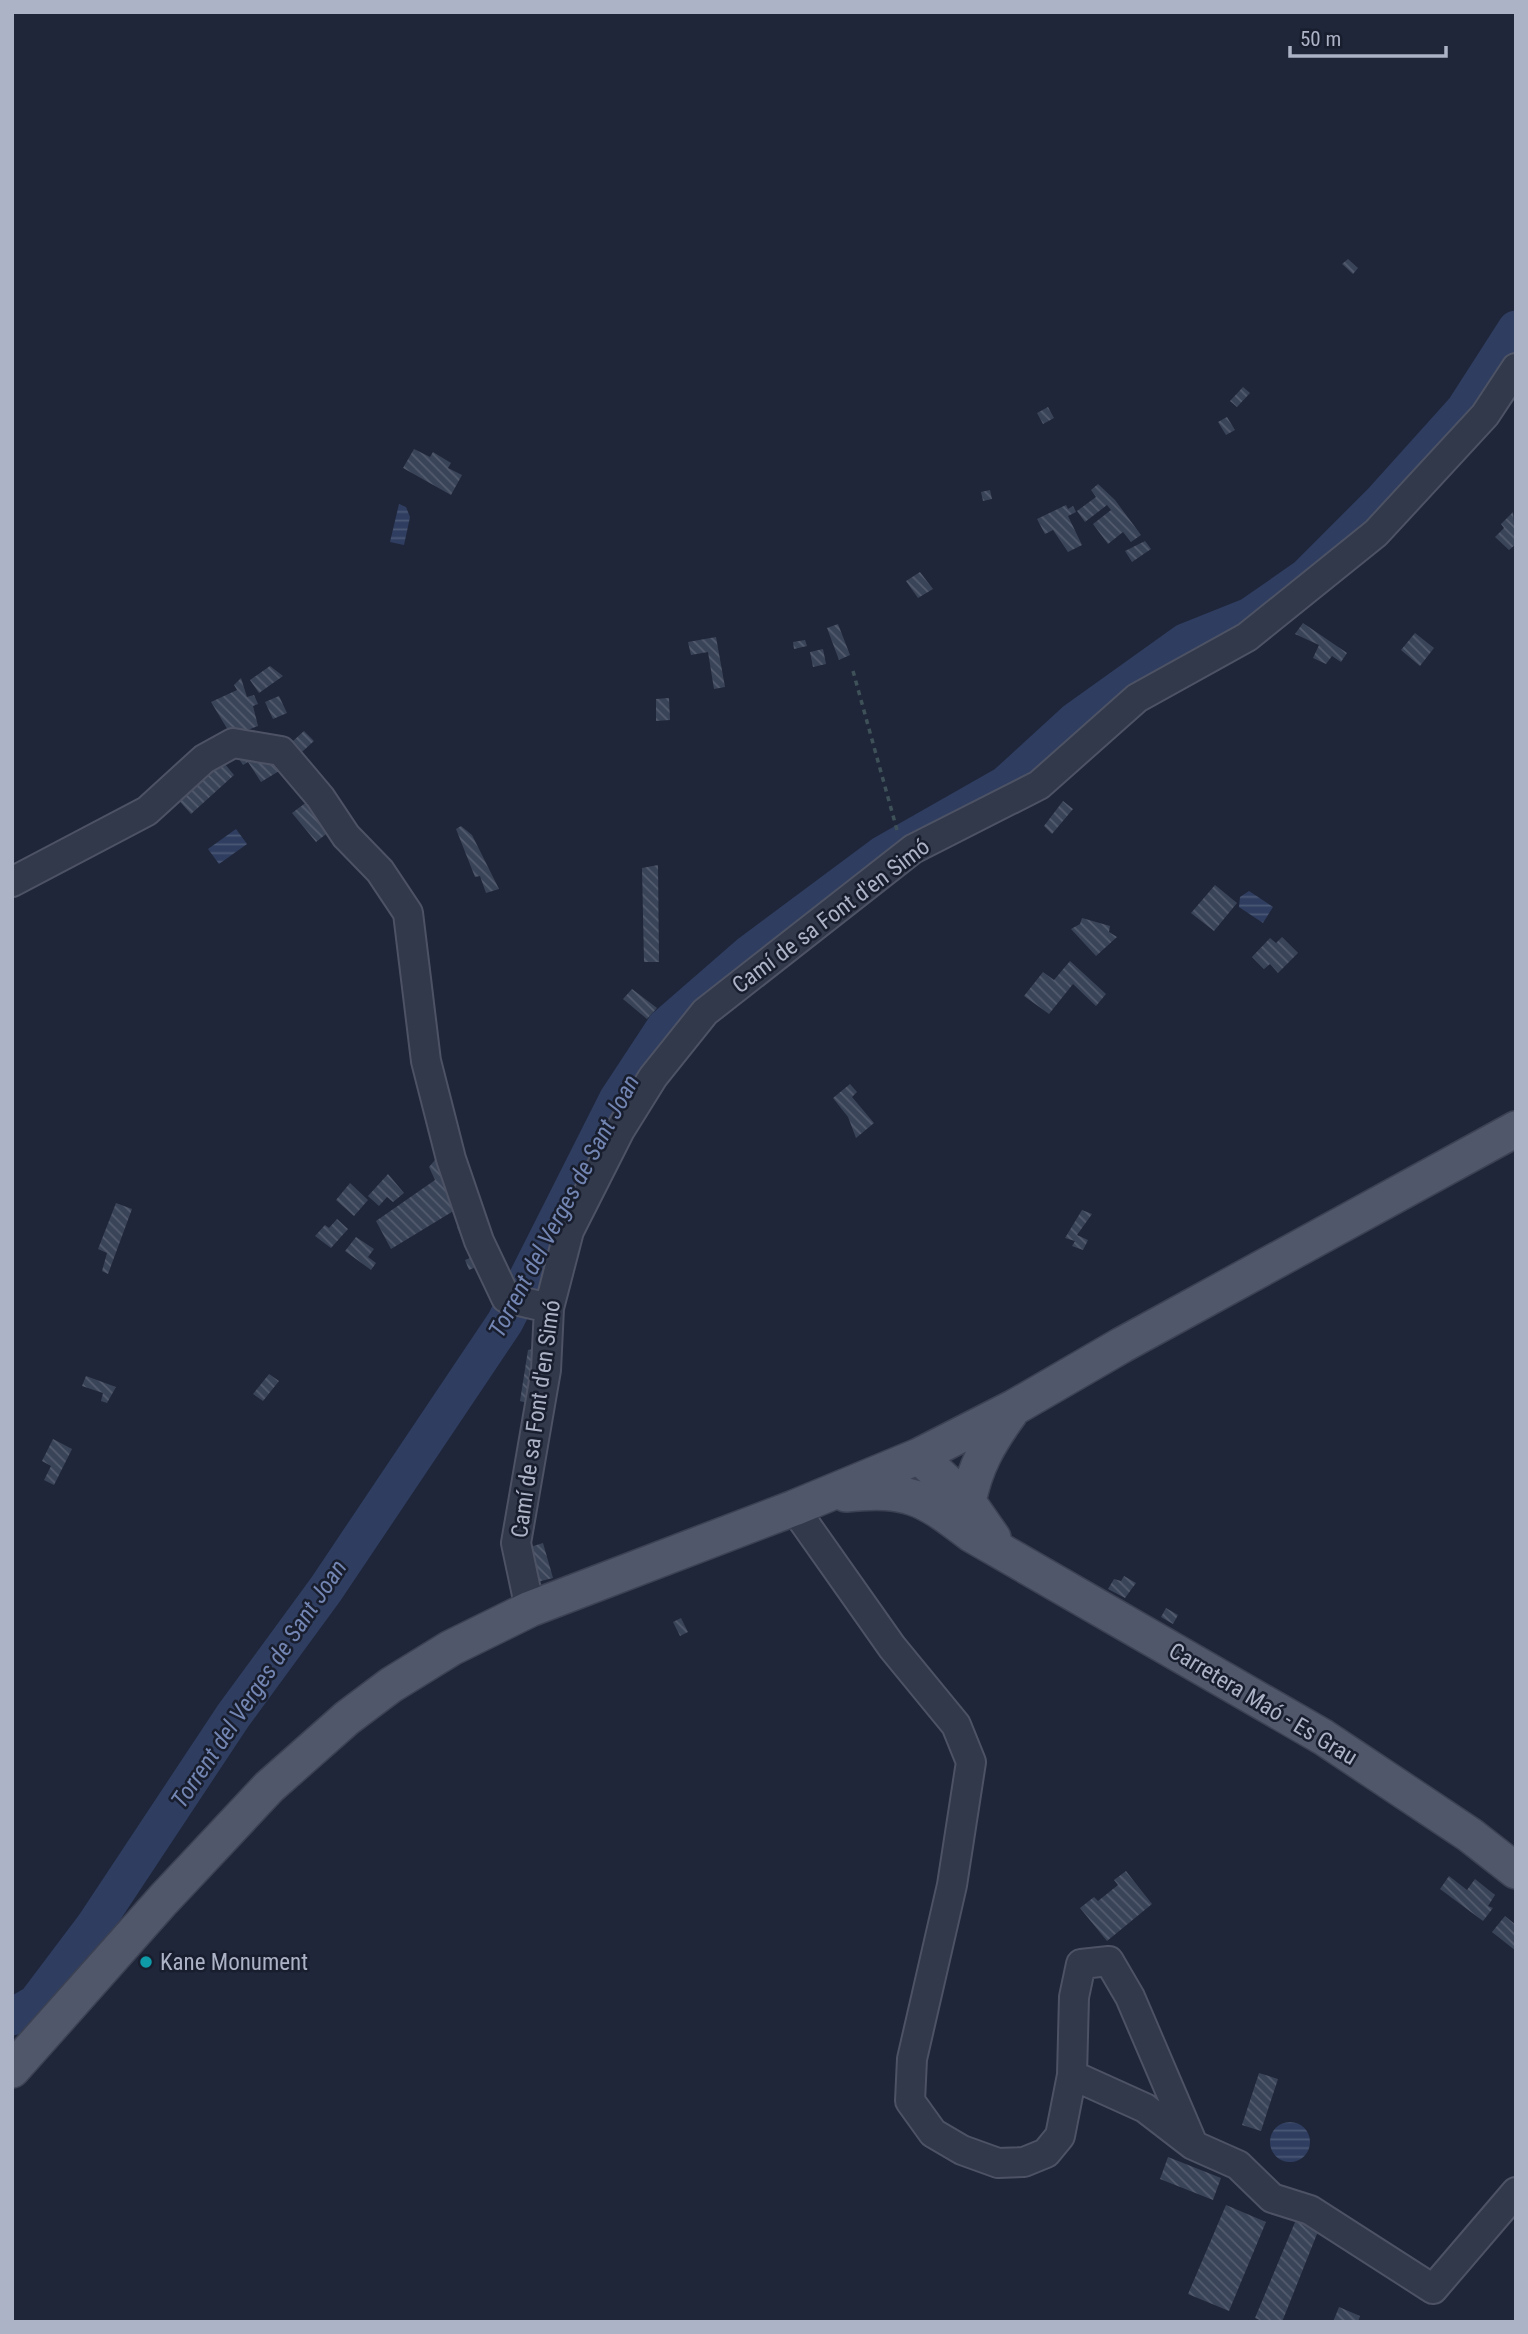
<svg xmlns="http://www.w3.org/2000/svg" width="1528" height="2334" font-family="'Roboto Condensed',sans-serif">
	<defs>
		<pattern id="water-rules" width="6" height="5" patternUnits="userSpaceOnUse" patternTransform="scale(1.75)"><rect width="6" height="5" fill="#2f3d60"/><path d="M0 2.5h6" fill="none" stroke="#4a5775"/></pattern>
		<pattern id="building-back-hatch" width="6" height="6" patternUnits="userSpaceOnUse" patternTransform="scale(1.75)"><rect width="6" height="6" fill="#3a4459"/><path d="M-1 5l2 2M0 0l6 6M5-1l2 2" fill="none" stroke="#545d6f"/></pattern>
	</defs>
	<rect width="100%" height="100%" fill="#1f2639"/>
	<path fill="url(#water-rules)" d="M399 504 406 507 410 517 404 545 390 542Z
		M236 829 247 844 219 864 208 849Z
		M1249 891 1273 907 1263 923 1239 907 1240 897Z
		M1270 2142a20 20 0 1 1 40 0a20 20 0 1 1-40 0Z"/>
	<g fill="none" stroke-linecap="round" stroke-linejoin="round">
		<path stroke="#2f3d60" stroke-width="37" d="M12 2017 36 2003 94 1926 233 1716 326 1589 505 1322 617 1100 665 1027 750 953 883 854 1006 784 1076 720 1185 642 1250 616 1306 577 1383 500 1464 410 1516 329"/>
	</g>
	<path fill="url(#building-back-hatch)" d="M1348 259 1358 268 1353 274 1342 264Z
		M1243 387 1250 393 1237 407 1230 401Z
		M1048 407 1054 418 1043 424 1037 413Z
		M1227 417 1235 430 1226 435 1218 422Z
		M414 449 430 457 433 452 451 463 448 468 462 475 451 495 403 468Z
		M1098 484 1115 500 1141 535 1131 542 1123 532 1108 544 1093 524 1111 510 1107 505 1085 522 1077 511 1096 497 1091 490Z
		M990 490 992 499 983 501 981 492Z
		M1066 505 1068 509 1073 506 1076 512 1068 516 1082 545 1068 552 1053 530 1045 534 1037 519Z
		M1513 512 1516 544 1509 550 1495 537 1504 528 1501 524Z
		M1145 541 1151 549 1132 562 1125 551Z
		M920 572 933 589 918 598 906 581Z
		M1303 623 1347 653 1341 662 1332 656 1326 664 1313 658 1319 645 1295 634Z
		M838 624 850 655 839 660 827 628Z
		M1415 633 1434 648 1420 666 1401 650Z
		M716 637 725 687 714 689 708 652 691 655 688 642Z
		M805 640 807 646 794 649 793 642Z
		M823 649 826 664 813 667 810 652Z
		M270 666 283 676 259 693 250 680Z
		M241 678 247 697 254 695 258 704 253 706 258 726 240 733 238 729 228 730 211 702 237 690 234 685Z
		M279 696 287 713 273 719 265 702Z
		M669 698 670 720 656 721V699Z
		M304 731 314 741 293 760 283 750Z
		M239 748 284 768 261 782 248 762 243 765 239 759 244 756Z
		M220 758 234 775 191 814 174 795Z
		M308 801 330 831 316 842 292 813Z
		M1063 801 1073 809 1052 834 1044 826Z
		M461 826 472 835 499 889 486 893 480 876 475 877 456 829Z
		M658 865 659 962H644L642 868Z
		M1215 885 1237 903 1214 931 1191 913Z
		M1082 918 1110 926 1109 932 1117 937 1096 956 1071 929 1080 924Z
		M1282 937 1298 953 1278 973 1270 964 1264 969 1252 957 1270 938 1276 943Z
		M1070 961 1106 994 1096 1006 1073 984 1049 1014 1024 996 1043 972 1054 980Z
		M632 989 657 1008 647 1019 623 999Z
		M850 1084 857 1092 852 1097 874 1123 856 1138 848 1117 833 1098Z
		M440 1154 460 1207 391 1249 376 1221 435 1180 429 1167Z
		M388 1174 404 1193 393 1202 387 1197 379 1206 368 1196Z
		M350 1183 368 1200 354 1216 336 1200Z
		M116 1203 132 1209 108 1274 102 1271 107 1253 98 1249Z
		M1082 1210 1092 1214 1077 1235 1088 1240 1083 1250 1072 1246 1075 1241 1065 1238Z
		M337 1219 348 1229 331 1248 315 1236 325 1225 329 1228Z
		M468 1222 485 1263 469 1270 465 1260 470 1258 457 1227Z
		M356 1237 374 1249 368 1257 376 1263 371 1270 345 1251Z
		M534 1349 531 1404 520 1401 528 1350Z
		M269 1374 279 1381 263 1401 253 1394Z
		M86 1376 116 1387 107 1403 101 1401 103 1393 82 1386Z
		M53 1439 72 1449 54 1485 44 1480 51 1466 42 1461Z
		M543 1543 553 1578 537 1582 527 1548Z
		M1124 1576 1136 1583 1125 1598 1108 1589 1114 1579 1121 1581Z
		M1166 1608 1178 1615 1173 1624 1161 1617Z
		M681 1618 688 1632 680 1636 673 1622Z
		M1126 1871 1152 1904 1107 1941 1080 1908 1094 1897 1098 1901 1118 1885 1114 1880Z
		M1449 1876 1467 1890 1475 1879 1495 1895 1488 1906 1493 1908 1483 1921 1440 1889Z
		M1505 1916 1516 1925V1951L1492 1932Z
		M1259 2073 1278 2079 1261 2131 1242 2125Z
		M1168 2157 1221 2178 1213 2200 1160 2179Z
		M1226 2205 1266 2222 1229 2311 1188 2294Z
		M1298 2215 1321 2224 1282 2322H1264L1255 2318Z
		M1339 2307 1360 2316 1358 2322H1333Z"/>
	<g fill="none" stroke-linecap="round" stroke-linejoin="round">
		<defs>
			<path id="minor" d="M12 882 147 811 204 759 233 743 281 751 320 797 346 836 380 871 408 913 426 1061 451 1159 479 1241 506 1298 549 1308
				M794 1508 892 1647 956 1725 971 1762 952 1885 912 2059 910 2101 933 2133 962 2150 998 2163 1024 2162 1046 2153 1060 2136 1072 2075 1145 2108 1193 2145 1238 2165 1272 2198 1310 2210 1433 2289 1516 2192
				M530 1609 516 1543 546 1370 549 1308 569 1231 620 1130 653 1077 705 1012 913 849 1039 785 1137 698 1247 637 1376 533 1485 415 1516 368
				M1072 2075 1074 1997 1081 1964 1109 1961 1130 1997 1192 2142"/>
			<path id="major" d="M919 1456 968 1502 993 1538
				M846 1494C908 1488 923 1497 971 1534L1323 1737 1470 1835 1516 1871
				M968 1502C975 1466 989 1442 1010 1413
				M12 2070 163 1900 269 1787 347 1718 391 1685 451 1648 530 1609 794 1508 919 1456 1015 1407 1122 1345 1516 1129"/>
		</defs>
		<use href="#minor" stroke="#4d5364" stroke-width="32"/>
		<use href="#major" stroke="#3c4253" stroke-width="38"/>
		<path stroke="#3e5158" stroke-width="3.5" stroke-dasharray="5 5" stroke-linecap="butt" d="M853 671 897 830"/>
		<use href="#minor" stroke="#32394a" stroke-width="28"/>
		<use href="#major" stroke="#50576a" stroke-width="35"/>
	</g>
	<circle fill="#0f9aa8" stroke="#181e2e" stroke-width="2.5" cx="146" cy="1962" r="7"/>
	<g text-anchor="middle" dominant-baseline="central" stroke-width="5" stroke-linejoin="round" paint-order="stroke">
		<g font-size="23" fill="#adb3c6" stroke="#181e2e">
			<text transform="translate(831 916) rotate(-37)">Camí de sa Font d'en Simó</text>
			<text transform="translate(536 1419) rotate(-82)">Camí de sa Font d'en Simó</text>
			<text transform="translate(1263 1704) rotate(31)">Carretera Maó - Es Grau</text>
		</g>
		<g font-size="23" fill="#adb3c6" stroke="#181e2e" text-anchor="start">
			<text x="160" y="1962">Kane Monument</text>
		</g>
		<g font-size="24" font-style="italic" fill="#7385b2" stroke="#181e2e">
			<text transform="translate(564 1206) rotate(-62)">Torrent del Verges de Sant Joan</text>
			<text transform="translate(259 1684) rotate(-56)">Torrent del Verges de Sant Joan</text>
		</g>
	</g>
	<rect width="1528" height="2334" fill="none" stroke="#adb3c6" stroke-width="28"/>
	<path d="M1290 46v10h156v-10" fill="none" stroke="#adb3c6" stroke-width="3.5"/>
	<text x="1300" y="46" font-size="21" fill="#adb3c6" stroke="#181e2e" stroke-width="5" paint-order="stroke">50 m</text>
</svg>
